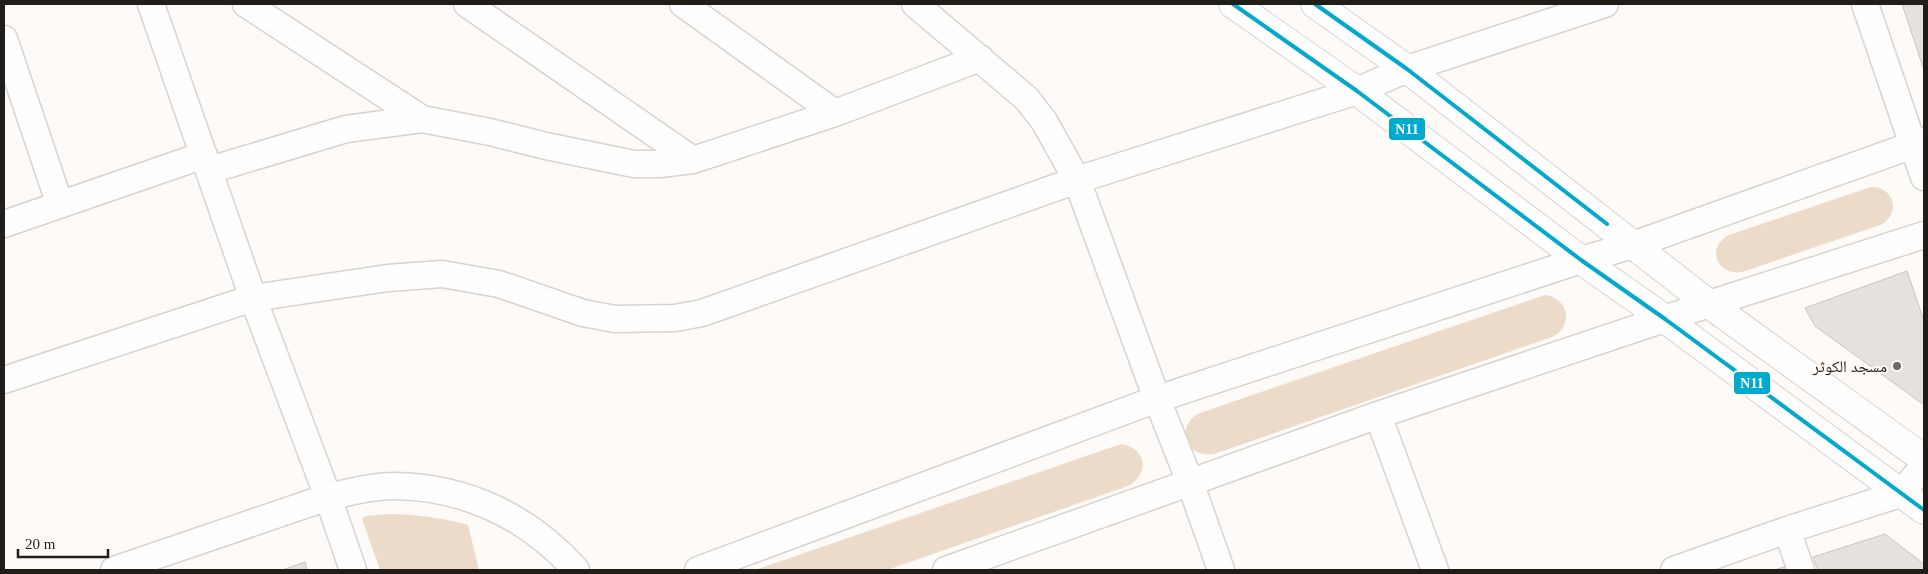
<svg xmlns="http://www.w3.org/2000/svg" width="1928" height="574" font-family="'Times New Roman','Noto Naskh Arabic',serif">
	<rect width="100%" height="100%" fill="#fdfaf7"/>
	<path fill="#ecdbc8" d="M1871 187C1893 187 1901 210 1883 224L1742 272C1716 276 1706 247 1729 235Z
		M1545 295C1569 298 1574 327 1552 337L1214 454C1185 458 1174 426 1200 413Z
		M1121 444C1147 448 1150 474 1128 486L887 570H755Z
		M390 514C417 514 442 518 468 525L479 570H380L362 519 365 516Z"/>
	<path fill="#e5e1de" stroke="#c9c6c2" d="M1902 4H1924V70Z
		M1907 271 1924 321V405L1815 326 1805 308Z
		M1885 534 1924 564V570H1818L1813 557Z
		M305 562 307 570H282Z
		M1787 566 1788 570H1774Z"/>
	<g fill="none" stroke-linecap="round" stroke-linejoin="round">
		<defs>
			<path id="street" d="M151 4 253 298 328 497 353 570
				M246 4 422 119
				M467 4 693 160 835 113 980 58
				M683 4 835 113
				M915 4 1027 99 1044 121 1077 180 1157 399 1190 482 1221 570
				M1865 4 1924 177
				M4 39 60 205
				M210 170 346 129 422 119 490 132 546 146 634 164H660L693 160
				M4 224 204 155
				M4 380 253 298 388 278 442 274 499 284 583 313 615 319 675 318 702 313 1077 180 1357 91 1407 69 1605 4
				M1378 415 1435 570
				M1787 530 1801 570
				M114 570 328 497C350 492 372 486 395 486 466 487 529 517 576 570
				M698 570 1157 399 1581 260 1633 245 1924 141
				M946 570 1378 415 1709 304 1924 235
				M1674 570 1787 530 1900 494 1924 466"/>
			<path id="secondary" d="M1233 4 1357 91 1581 260 1665 319 1924 510
				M1315 4 1407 69 1709 304 1924 459"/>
		</defs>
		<use href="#street" stroke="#d7d4cf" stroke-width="29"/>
		<use href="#secondary" stroke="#d7d4cf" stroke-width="30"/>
		<use href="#street" stroke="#fffefe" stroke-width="26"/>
		<use href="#secondary" stroke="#fffefe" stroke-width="28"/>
		<defs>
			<path id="bus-1" d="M1233 4 1357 91 1581 260 1665 319 1924 510
				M1315 4 1407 69 1607 224"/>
		</defs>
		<use href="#bus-1" stroke="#fffaf5" stroke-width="8"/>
		<use href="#bus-1" stroke="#00a9ce" stroke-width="4"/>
	</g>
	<circle fill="#6e6a67" stroke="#fffaf5" stroke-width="2" cx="1897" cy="366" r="5"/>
	<g text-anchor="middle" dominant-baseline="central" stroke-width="4" stroke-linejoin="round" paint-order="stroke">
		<g font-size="16" fill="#211d19" stroke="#fffaf5" text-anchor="end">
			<text x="1887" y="366">مسجد الكوثر</text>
		</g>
	</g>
	<g stroke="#fffaf5" stroke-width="2">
		<rect x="1388" y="117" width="38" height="24" rx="5" fill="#00a9ce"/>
		<rect x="1733" y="371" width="38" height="24" rx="5" fill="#00a9ce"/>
	</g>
	<g font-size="14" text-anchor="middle" font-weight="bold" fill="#fff">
		<text x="1407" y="134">N11</text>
		<text x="1752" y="388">N11</text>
	</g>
	<rect width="1928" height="574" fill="none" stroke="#211d19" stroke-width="10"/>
	<path d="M18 549v8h90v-8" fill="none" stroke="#211d19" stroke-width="2.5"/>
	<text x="25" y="549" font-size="15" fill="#211d19" stroke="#fffaf5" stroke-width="4" paint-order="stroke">20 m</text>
</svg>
